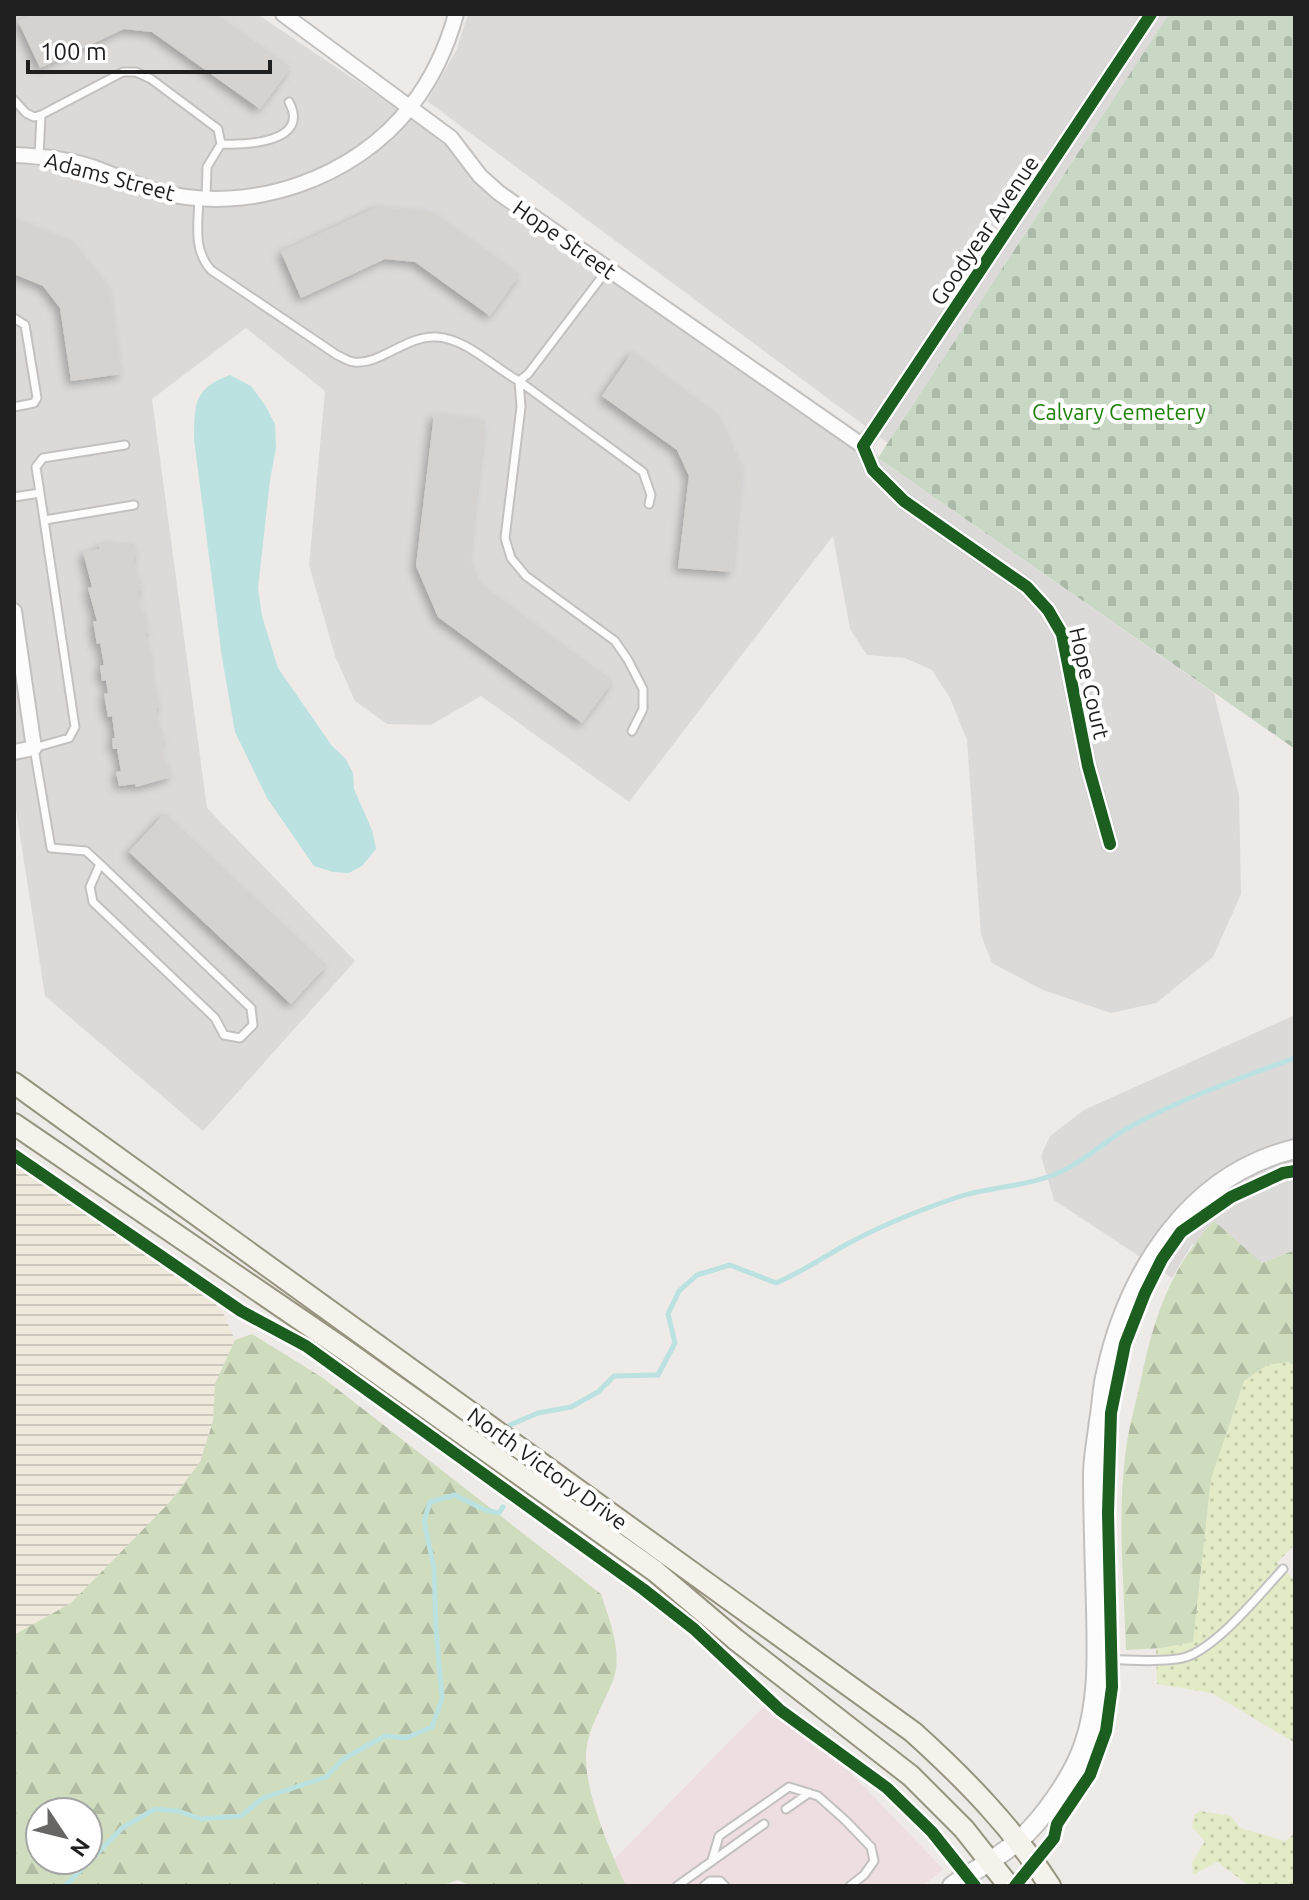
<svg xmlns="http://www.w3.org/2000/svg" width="1309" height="1900" font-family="Ubuntu,sans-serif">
	<defs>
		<pattern id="farmland-rules" width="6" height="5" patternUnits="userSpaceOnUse" patternTransform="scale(2)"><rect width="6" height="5" fill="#eee9db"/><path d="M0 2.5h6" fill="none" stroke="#ccc7bc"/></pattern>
		<pattern id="grass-dots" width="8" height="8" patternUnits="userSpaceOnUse" patternTransform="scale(2)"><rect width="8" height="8" fill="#e3ebc6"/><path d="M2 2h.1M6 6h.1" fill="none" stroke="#c2c9aa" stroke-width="1.8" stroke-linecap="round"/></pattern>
		<pattern id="forest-firs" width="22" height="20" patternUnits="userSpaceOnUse" patternTransform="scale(2)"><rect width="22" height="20" fill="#cfdcbd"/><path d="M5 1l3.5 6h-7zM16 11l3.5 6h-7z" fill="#b1bca2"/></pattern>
		<pattern id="cemetery-stones" width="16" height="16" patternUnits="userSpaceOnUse" patternTransform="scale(2)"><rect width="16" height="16" fill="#c8d8c4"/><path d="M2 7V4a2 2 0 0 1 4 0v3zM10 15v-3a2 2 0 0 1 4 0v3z" fill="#abb9a8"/></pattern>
		<filter id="shadow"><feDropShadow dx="-4" dy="4" stdDeviation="4" flood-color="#0004"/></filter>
	</defs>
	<rect width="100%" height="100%" fill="#edeae8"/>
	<path fill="#dcdad9" d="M14 14H257L455 147 505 203 878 458 1214 693 1239 795 1241 894 1213 957 1156 1003 1111 1013 1043 990 992 963 981 935 967 740 950 698 932 670 905 658 867 655 850 629 833 536 629 802 481 696 431 725 387 724 355 701 335 656 309 565 325 391 246 328 152 399 207 808 355 961 203 1131 45 996 14 797Z
		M468 14H1169L888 443 427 101 456 51Z
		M1295 1015V1250L1262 1263 1192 1244 1172 1278 1054 1200 1041 1156 1050 1136 1084 1110Z"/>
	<path fill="#efdee1" d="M770 1700 848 1770 943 1869 923 1886H588Z"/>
	<path fill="url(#farmland-rules)" d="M14 1162 204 1290 223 1313 235 1340 215 1384 213 1421 200 1462 169 1503 71 1603 14 1635Z"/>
	<path fill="url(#grass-dots)" d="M1288 1362 1295 1366V1544L1277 1563 1295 1581V1743L1212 1693 1157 1684 1156 1649 1193 1642 1211 1479 1244 1381 1267 1365Z
		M1200 1811 1231 1816 1240 1828 1285 1841 1295 1833V1886H1250L1217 1862 1193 1875 1192 1863 1205 1841 1192 1827 1195 1814Z"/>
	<path fill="url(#forest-firs)" fill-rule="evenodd" d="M1214 1221 1262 1263 1295 1250V1366L1288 1362 1267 1365 1244 1381 1211 1479 1193 1642 1161 1648 1126 1650C1124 1584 1117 1515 1126 1449 1129 1427 1135 1406 1140 1384 1153 1320 1169 1269 1214 1221Z
		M252 1334 323 1378 601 1594C610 1622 624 1655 612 1683 603 1705 588 1728 586 1752 584 1792 610 1850 626 1886H471L458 1880 440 1886H14V1635L71 1603 169 1503 200 1462 213 1421 215 1384 235 1340ZM40 1812H88V1860H40Z"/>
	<path fill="url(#cemetery-stones)" d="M1169 14H1295V749L878 458Z"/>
	<path fill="#bbe2e0" d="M230 375 251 386 265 405 275 424 276 448 270 480 258 588 262 616 278 668 332 746 345 758 353 773 354 789 372 830 376 849 362 866 349 873 333 872 314 866 267 798 235 732 222 658 194 439C195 403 193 389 230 375Z"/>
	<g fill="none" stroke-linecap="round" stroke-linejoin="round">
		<path stroke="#bbe2e0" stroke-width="5" d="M510 1425 538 1413 571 1407 598 1392 614 1376 658 1375 675 1343 668 1314 679 1291 697 1275 730 1265 776 1283C799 1273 818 1261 840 1248 875 1228 920 1210 958 1197 989 1187 1024 1187 1053 1175 1081 1164 1101 1144 1126 1129 1180 1099 1237 1079 1295 1058
			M65 1886 122 1828 155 1809 178 1811 201 1819 241 1816 263 1798 326 1777 343 1759 385 1736 406 1738 432 1727 442 1699 436 1628 434 1568 424 1521 430 1502 455 1495 485 1510 499 1513 503 1507"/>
	</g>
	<path fill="#d6d2d0" filter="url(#shadow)" d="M33 14H216L291 67 260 109 152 32 124 29 40 68 18 21Z
		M377 207 433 212 520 274 490 316 415 262 385 259 301 298 281 252Z
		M14 218 74 242 109 286 122 374 71 381 60 308 43 286 14 274Z
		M633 351 719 415 742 466 732 572 678 568 689 476 677 450 602 396Z
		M434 414 485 420 469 558 481 584 613 681 582 723 438 617 416 566Z
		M118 542 119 546 135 543 137 557H133L137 578 140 577 142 590 138 591 142 613 145 612 149 632 145 633 153 664 150 665 160 707 156 708 160 731H163L165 742H162L165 764 169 763 171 777 136 787 135 784 119 786 116 772 121 771 117 749H113L112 738H115L112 716 108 717 104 694 108 693 106 680 102 681 100 666 104 665 100 643 97 644 93 621H97L88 588 92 587 83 552 100 549 99 545Z
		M165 813 327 965 291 1004 129 852Z"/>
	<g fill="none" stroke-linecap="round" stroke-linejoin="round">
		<defs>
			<path id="service" d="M14 100 26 113 34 117 41 115
				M221 144C245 145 311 143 289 102
				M39 156 41 115 123 72H136L151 79 218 129 221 144 207 167 206 199
				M199 199C198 225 193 250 211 270L337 355C342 357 349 362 354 362 381 365 406 335 437 337 467 339 493 367 519 381L528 374 607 270
				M14 318 25 325 37 398 34 403 14 407
				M519 381 521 407 505 538 511 558 526 576 615 641 628 660 643 689V709L632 731
				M519 381 643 472 651 495 649 504
				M40 493 36 467 43 458 125 445
				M14 497 40 493 75 727 69 738 34 748 51 848 86 851 100 864 251 1008 253 1025 240 1038 224 1035 215 1018 93 902 90 887 100 864
				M45 520 134 505
				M1099 1659C1121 1660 1167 1663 1186 1657 1218 1646 1260 1594 1283 1569
				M786 1809 809 1793
				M712 1860 719 1836 789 1787 818 1796 846 1821 871 1847 874 1861 864 1875 850 1886
				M677 1886 764 1824
				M704 1886 710 1881H720L725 1886"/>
			<path id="minor" d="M283 14 451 138 480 176 499 193 863 446
				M14 155C40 156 67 159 92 167 115 175 137 186 160 192 249 215 355 179 411 106 432 79 447 47 456 14
				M14 611 34 748 14 752
				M1110 844 1088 766 1062 634 1048 610 1027 587 904 501 873 470 863 446 1151 14"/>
			<path id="tertiary" d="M952 1886C973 1871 997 1858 1017 1842 1042 1821 1072 1778 1083 1747 1099 1703 1097 1655 1096 1609 1095 1565 1093 1520 1093 1475 1093 1457 1097 1439 1099 1421 1102 1405 1102 1388 1106 1373 1128 1272 1190 1174 1295 1149"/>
			<path id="secondary" d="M14 1083 913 1732C965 1779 1012 1827 1050 1886
				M14 1124 342 1348 655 1571 735 1639 911 1776 964 1829 1009 1886"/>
		</defs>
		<use href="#service" stroke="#c3c1c0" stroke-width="11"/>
		<use href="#minor" stroke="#c3c1c0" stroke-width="18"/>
		<use href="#tertiary" stroke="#c3c1c0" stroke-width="22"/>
		<use href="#secondary" stroke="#98937f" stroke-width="24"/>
		<use href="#service" stroke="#fcfcfc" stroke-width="7"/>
		<use href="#minor" stroke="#fcfcfc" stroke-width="14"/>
		<use href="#tertiary" stroke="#fcfcfc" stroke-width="18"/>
		<use href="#secondary" stroke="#f4f2eb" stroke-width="20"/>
		<defs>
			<path id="cycleway" d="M1110 844 1088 766 1062 634 1048 610 1027 587 904 501 873 470 863 446 1151 14
				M14 1155 241 1311 306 1346 643 1589 694 1629 780 1710 887 1788 932 1832 975 1886
				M1015 1886 1054 1838 1057 1824 1090 1775 1106 1731 1112 1687 1108 1513 1111 1413 1125 1344 1145 1293 1162 1259 1181 1232 1231 1197 1283 1173 1295 1171"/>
		</defs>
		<use href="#cycleway" stroke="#fff" stroke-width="17"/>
		<use href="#cycleway" stroke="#1b5e20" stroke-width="12"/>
	</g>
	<g text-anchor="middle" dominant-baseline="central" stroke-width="8" stroke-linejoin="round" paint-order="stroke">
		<g font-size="22" fill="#1f1f1f" stroke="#fff">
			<text transform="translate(110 176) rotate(15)">Adams Street</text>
			<text transform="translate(984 230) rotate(-56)">Goodyear Avenue</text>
			<text transform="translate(565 239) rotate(35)">Hope Street</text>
			<text transform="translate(1090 683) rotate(77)">Hope Court</text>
			<text transform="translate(548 1468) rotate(36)">North Victory Drive</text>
		</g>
		<g font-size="22" fill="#1f800a" stroke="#fff">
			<text x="1119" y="411">Calvary Cemetery</text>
		</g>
	</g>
	<rect width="1309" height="1900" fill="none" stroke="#1f1f1f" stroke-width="32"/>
	<g transform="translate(64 1836) rotate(125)"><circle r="38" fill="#ffffff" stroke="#a5a5a5" stroke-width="2"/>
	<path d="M0-6L14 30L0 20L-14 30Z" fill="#676665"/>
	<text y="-12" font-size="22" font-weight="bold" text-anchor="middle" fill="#1f1f1f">N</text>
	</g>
	<path d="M28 60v12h242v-12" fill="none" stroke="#1f1f1f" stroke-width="4"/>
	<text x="40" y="60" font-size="24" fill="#1f1f1f" stroke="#ffffff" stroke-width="6" paint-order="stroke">100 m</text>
</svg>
